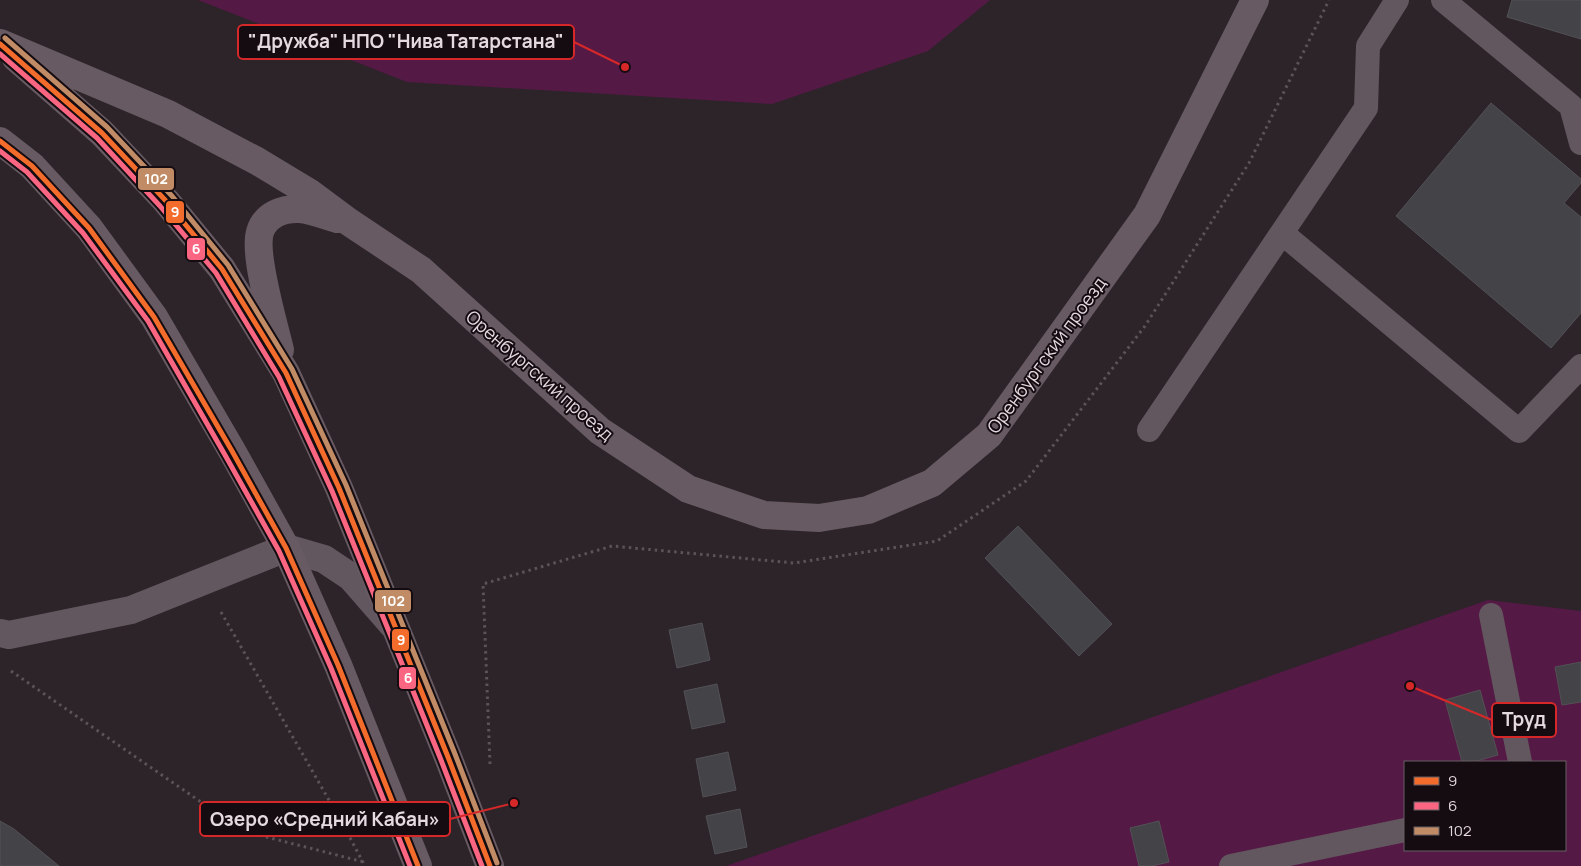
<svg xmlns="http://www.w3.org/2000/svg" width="1581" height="866" font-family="Manrope,sans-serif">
	<rect width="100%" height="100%" fill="#2d242a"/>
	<path fill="#551945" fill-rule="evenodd" d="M198 0H990L928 51 772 104 407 82Z
		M1488 600 1581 611V866H726ZM1405 762H1565V850H1405Z"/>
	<path fill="#444448" stroke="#525155" d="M1512 0H1581V39L1507 17Z
		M1491 103 1581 179V183L1564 203 1581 217V313L1551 348 1396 216Z
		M1018 526 1112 624 1079 656 985 558Z
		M702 623 710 660 677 668 669 630Z
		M1581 662V702L1562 705 1555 667Z
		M717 684 725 722 692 729 684 691Z
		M1480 690 1498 755 1473 762H1462L1445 700Z
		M728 752 736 790 703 797 696 759Z
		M740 809 747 847 715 854 706 816Z
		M0 821 14 829 59 866H0Z
		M1159 821 1169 862 1152 866H1139L1130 828Z"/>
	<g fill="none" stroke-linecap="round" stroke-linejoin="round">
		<path stroke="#5c5258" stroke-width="3" stroke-dasharray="2.5 4" stroke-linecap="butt" d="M221 612 341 821 365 866
			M11 671 243 831 364 862
			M490 764 483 584 612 546 794 563 937 541 1026 481 1145 326 1249 163 1329 0"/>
		<path stroke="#63575f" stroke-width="24" d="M1443 0 1571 106 1581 143
			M1282 233 1519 431 1581 366
			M1149 430 1366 108 1368 46 1397 0
			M1491 615 1520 762
			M1231 866 1405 830"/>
		<path stroke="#63575f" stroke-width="28" d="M0 633 9 635 131 610 286 548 324 559 351 577 392 624"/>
		<path stroke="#675a62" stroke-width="28" d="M0 43 168 114 257 161 310 193 349 222 421 270 600 431 688 489 764 515 819 518 868 510 932 483 989 435 1147 215 1255 0
			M16 58 102 133 166 201 222 269 286 373 339 488 448 757 490 866
			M0 141 32 166 89 228 154 317 232 451 286 548 338 665 418 866
			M280 350C274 324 253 255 260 232 265 215 283 208 300 209 312 210 326 216 337 219"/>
		<defs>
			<path id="bus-1" d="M0 44 102 133 166 201 222 269 286 373 339 488 448 757 490 866
				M0 141 32 166 89 228 154 317 232 451 286 548 338 665 418 866"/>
			<path id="bus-2" d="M0 54 97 138 160 206 216 273 279 377 332 491 441 760 482 866
				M0 151 27 172 83 233 148 321 225 455 279 551 331 668 410 866"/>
			<path id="bus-3" d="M5 38 107 127 172 196 228 265 292 369 346 485 455 754 497 863"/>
		</defs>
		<use href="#bus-1" stroke="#140c11" stroke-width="9"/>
		<use href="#bus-2" stroke="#140c11" stroke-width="9"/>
		<use href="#bus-3" stroke="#140c11" stroke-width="9"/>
		<use href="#bus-1" stroke="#f36c2b" stroke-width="5"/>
		<use href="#bus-2" stroke="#fa6682" stroke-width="5"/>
		<use href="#bus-3" stroke="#c18c65" stroke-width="5"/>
	</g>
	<g text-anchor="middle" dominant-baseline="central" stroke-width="4" stroke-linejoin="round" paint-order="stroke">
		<g font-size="18" fill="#e6dae1" stroke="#140c11">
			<text transform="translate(1046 355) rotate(-54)">Оренбургский проезд</text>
			<text transform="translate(540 375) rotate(41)">Оренбургский проезд</text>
		</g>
	</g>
	<path fill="none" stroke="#d62828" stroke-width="2" d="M625 67L574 42M1410 686L1492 720M514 803L450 819"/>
	<g fill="#d62828" stroke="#140c11" stroke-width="2">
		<circle cx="625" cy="67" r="5"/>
		<circle cx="1410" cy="686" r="5"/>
		<circle cx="514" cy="803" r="5"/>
	</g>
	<g fill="#140c11" stroke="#d62828" stroke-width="2">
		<rect x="238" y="25" width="336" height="34" rx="5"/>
		<rect x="1492" y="703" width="64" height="34" rx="5"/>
		<rect x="200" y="802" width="250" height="34" rx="5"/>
	</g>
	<g font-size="19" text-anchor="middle" font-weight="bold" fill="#e6dae1">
		<text x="406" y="48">"Дружба" НПО "Нива Татарстана"</text>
		<text x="1524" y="726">Труд</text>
		<text x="325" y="826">Озеро «Средний Кабан»</text>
	</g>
	<g stroke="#140c11" stroke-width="2">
		<rect x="137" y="167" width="38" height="24" rx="5" fill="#c18c65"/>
		<rect x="165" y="200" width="20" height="24" rx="5" fill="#f36c2b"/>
		<rect x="186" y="237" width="20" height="24" rx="5" fill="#fa6682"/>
		<rect x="374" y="589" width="38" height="24" rx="5" fill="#c18c65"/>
		<rect x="391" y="628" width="19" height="24" rx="5" fill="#f36c2b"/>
		<rect x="398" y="666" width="19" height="24" rx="5" fill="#fa6682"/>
	</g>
	<g font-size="14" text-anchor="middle" font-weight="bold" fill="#fff">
		<text x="156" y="184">102</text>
		<text x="175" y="217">9</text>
		<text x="196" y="254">6</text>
		<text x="393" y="606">102</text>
		<text x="401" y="645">9</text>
		<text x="408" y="683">6</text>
	</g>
	<rect x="1404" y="761" width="162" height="90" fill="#140c11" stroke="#685e64"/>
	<rect x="1414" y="777" width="25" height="8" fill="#f36c2b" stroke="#685e64"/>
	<text x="1448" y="786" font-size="15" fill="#e6dae1">9</text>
	<rect x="1414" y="802" width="25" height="8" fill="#fa6682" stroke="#685e64"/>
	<text x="1448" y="811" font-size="15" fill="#e6dae1">6</text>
	<rect x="1414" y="827" width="25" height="8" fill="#c18c65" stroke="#685e64"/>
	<text x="1448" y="836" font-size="15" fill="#e6dae1">102</text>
</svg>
